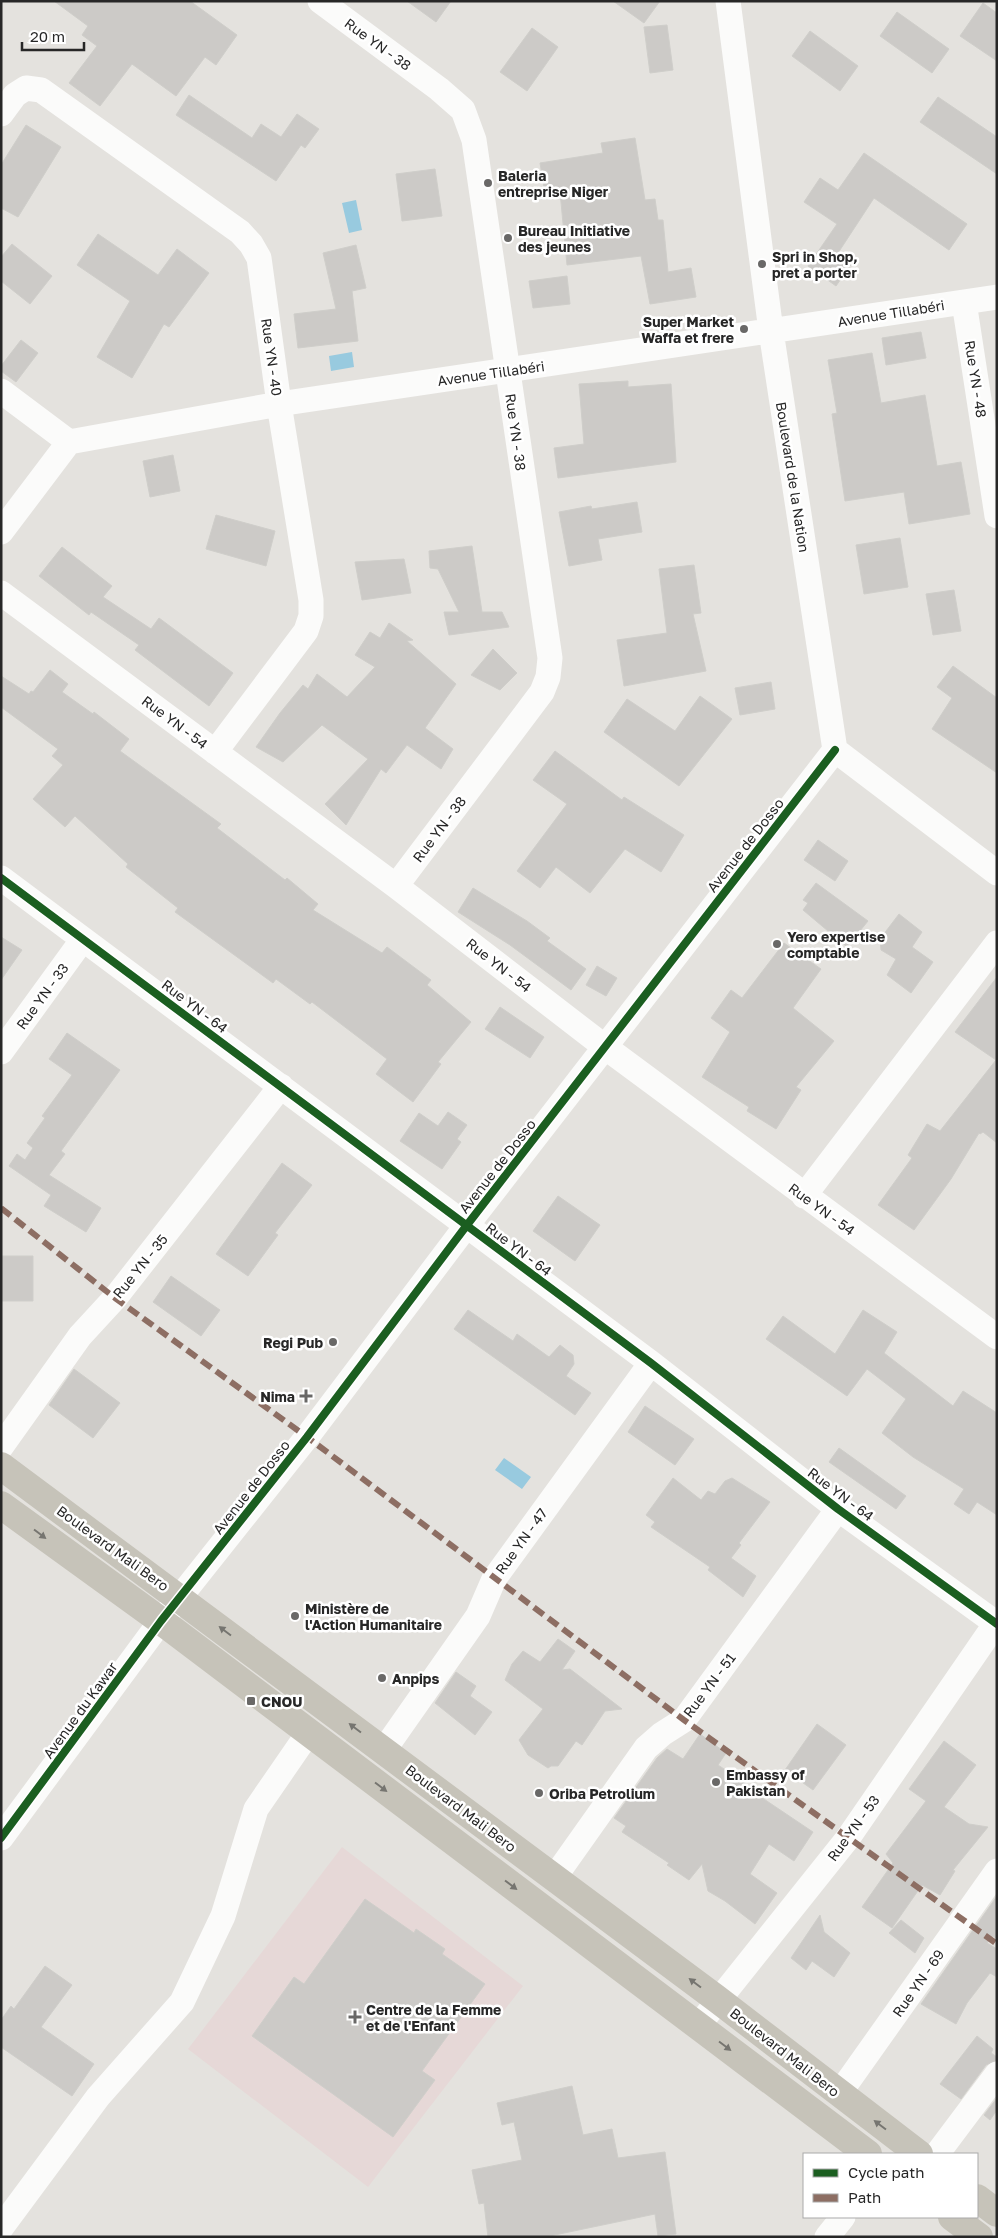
<svg xmlns="http://www.w3.org/2000/svg" width="998" height="2238" font-family="'Golos Text',sans-serif">
	<rect width="100%" height="100%" fill="#e4e2de"/>
	<path fill="#e6d8d7" d="M342 1847 523 1986 368 2187 188 2049Z"/>
	<path fill="#98cadf" d="M356 200 362 230 349 233 342 203Z
		M352 352 354 367 331 371 329 356Z
		M504 1458 531 1477 522 1489 495 1470Z"/>
	<path fill="#cccac7" stroke="#cfceca" d="M54 1H190L237 35 216 65 205 57 176 96 132 64 100 106 69 83 97 46 82 35 88 26Z
		M407 1H451L436 22Z
		M613 1H660L644 23Z
		M983 3 997 13V61L960 36Z
		M897 12 949 49 932 73 880 36Z
		M667 25 673 70 650 73 644 27Z
		M532 28 558 47 527 91 500 72Z
		M810 31 858 66 840 91 792 56Z
		M189 95 252 138 261 124 281 137 297 114 319 129 305 148 301 145 276 181 176 115Z
		M938 97 997 137V174L920 122Z
		M26 125 61 147 18 217 1 208V165Z
		M635 138 645 200 655 199 658 220H663L668 272 691 268 696 297 650 304 641 256 567 265 560 192 545 194 540 163 603 153 601 143Z
		M864 153 967 224 949 250 874 198 838 253 852 263 836 286 808 266 837 224 804 202 820 178 838 190Z
		M435 169 442 216 402 221 396 174Z
		M98 234 158 275 177 249 209 273 169 327 164 324 132 378 97 357 130 301 77 265Z
		M12 244 52 276 30 304 1 281V257Z
		M356 245 366 288 352 291 358 341 298 348 294 314 336 309 323 253Z
		M567 276 570 304 533 308 529 281Z
		M921 332 926 358 886 365 882 338Z
		M21 340 38 353 16 382 1 371V366Z
		M872 353 881 403 925 395 937 466 961 462 970 514 909 524 904 492 845 501 832 414 837 413 828 360Z
		M628 381V387L671 384 676 462 558 478 554 448 584 444 579 384Z
		M173 455 180 491 150 497 143 461Z
		M637 502 642 532 598 539 602 560 569 566 559 512 591 506 592 509Z
		M216 515 275 531 266 566 206 549Z
		M900 538 908 587 864 594 856 545Z
		M472 546 482 612H502L509 627 449 635 444 612H459L438 569 430 568 429 551Z
		M62 547 112 586 103 597 151 629 159 618 233 673 209 706 135 650 139 645 91 612 89 615 39 576Z
		M404 559 411 593 362 600 355 562Z
		M694 565 701 613 693 614 706 671 624 686 617 640 667 633 659 569Z
		M954 590 961 631 933 635 926 594Z
		M389 623 413 640 407 641 456 684 425 728 453 749 441 769 407 745 386 773 381 769 346 825 325 804 368 759 322 725 283 762 256 747 280 713 303 685 308 689 317 674 347 697 375 667 355 655 370 632 380 638Z
		M493 649 517 673 500 690 471 675Z
		M953 666 997 698V773L932 729 952 698 937 687Z
		M50 670 68 684 62 692 93 714 94 712 129 739 120 751 221 824 217 828 285 880 287 878 318 904 313 910 382 953 387 947 431 980 427 985 471 1022 438 1062 441 1064 413 1102 376 1074 387 1059 312 1002 310 1004 276 979 273 983 175 912 178 908 126 867 128 864 75 816 65 827 33 799 63 765 52 756 58 749 1 707V676L29 694 31 691 33 692Z
		M771 682 775 709 740 715 735 688Z
		M700 696 732 719 679 786 604 732 627 699 675 731Z
		M555 751 622 800 624 797 684 835 661 872 625 849 590 893 556 867 540 888 517 871 567 804 533 780Z
		M818 840 848 861 835 881 804 860Z
		M816 883 868 921 847 947 803 910 808 903 803 900Z
		M473 888 527 921 550 938 547 941 586 969 571 990 510 945 458 912Z
		M899 914 922 932 912 947 933 962 911 993 887 975 896 959 881 950 880 939Z
		M1 937 22 950 1 980Z
		M784 943 821 969 793 1008 834 1041 796 1087 801 1090 776 1129 747 1111 749 1107 702 1077 730 1032 711 1018 731 990 742 998Z
		M597 966 617 978 606 996 586 985Z
		M997 977V1143L983 1132 980 1134 979 1133 951 1179 914 1230 878 1205 912 1158 908 1155 927 1124 940 1131 996 1060 955 1032Z
		M500 1007 544 1037 530 1058 485 1029Z
		M67 1033 120 1070 61 1151 65 1154 49 1175 101 1208 86 1232 44 1206 51 1195 9 1166 17 1154 25 1160 33 1148 27 1143 45 1118 42 1116 72 1075 49 1059Z
		M448 1112 467 1125 457 1139 461 1142 442 1169 400 1141 419 1113 438 1126Z
		M282 1163 312 1185 275 1233 278 1235 248 1276 216 1254Z
		M558 1196 600 1225 575 1261 533 1231Z
		M1 1256H33V1301H1Z
		M171 1276 220 1310 201 1336 153 1302Z
		M468 1310 513 1341 517 1334 549 1357 560 1345 573 1355 574 1364 566 1376 591 1393 575 1415 454 1329Z
		M863 1310 897 1332 884 1353 953 1406 963 1391 997 1413V1515L977 1502 969 1514 954 1504 964 1489 913 1457 882 1433 906 1399 867 1369 847 1396 766 1339 783 1316 835 1354Z
		M74 1369 120 1403 93 1438 49 1405Z
		M645 1406 694 1439 675 1465 628 1432Z
		M839 1448 906 1496 896 1509 829 1462Z
		M673 1478 701 1500 708 1491 715 1494 725 1481 732 1478 770 1502 739 1543 741 1545 731 1558 756 1576 743 1597 708 1570 710 1567 651 1527 655 1522 646 1515Z
		M558 1639 575 1651 562 1670 570 1669 622 1709 605 1711 582 1745 576 1741 558 1766H551L548 1768 528 1755 519 1740 543 1709 505 1680 512 1664 523 1651 540 1662Z
		M456 1672 476 1686 470 1696 492 1712 475 1735 435 1703Z
		M817 1724 846 1745 813 1790 785 1770Z
		M700 1734 726 1753 718 1765 751 1787 749 1789 813 1832 794 1861 769 1844 750 1874 777 1893 755 1924 725 1901 708 1891 702 1864 689 1880 667 1865 669 1863 622 1832 626 1826 614 1818 657 1758 667 1749 683 1759Z
		M944 1741 976 1765 944 1807 969 1824 988 1827 953 1870 955 1871 940 1895 922 1885 892 1928 862 1907 893 1863 886 1854 926 1801 909 1789Z
		M997 1896V1939L993 1936 987 1943 997 1949V1977L990 1973 967 2003 956 2024 921 2004Z
		M365 1899 414 1933 416 1929 445 1949 442 1954 485 1984 422 2071 435 2080 393 2137 252 2036 294 1977 304 1984Z
		M820 1915 824 1932 850 1953 834 1977 812 1961 806 1970 791 1958Z
		M901 1920 924 1938 915 1953 889 1933Z
		M45 1966 72 1985 41 2027 94 2064 72 2096 1 2047V2020L11 2006 14 2009Z
		M977 2036 993 2049 991 2053 997 2057V2060L986 2065 961 2099 940 2084Z
		M572 2086 583 2135 612 2129 618 2158 665 2152 676 2234 658 2236 655 2214 545 2237H488L484 2203 479 2204 472 2170 522 2160 514 2122 502 2125 497 2103Z
		M997 2098V2110L990 2120 984 2115Z"/>
	<g fill="none" stroke-linecap="round" stroke-linejoin="round">
		<path stroke="#fbfbfa" stroke-width="25" d="M320 1 439 89 463 110 474 140 550 658 548 677 542 692 396 886
			M728 1 771 331 835 750 997 873
			M1 114 15 95 26 88 41 90 240 232 251 244 259 258 279 404 311 600V616L306 631 215 752
			M964 302 997 516
			M1 391 69 442 279 404 997 297
			M1 532 69 442
			M1 593 396 886 605 1047 997 1337
			M1 878 651 1363 838 1509 997 1624
			M1 1052 83 939
			M804 1196 997 943
			M1 1447 80 1336 115 1298 281 1086
			M384 1750 478 1616 494 1579 651 1363
			M1 1838 161 1621 307 1437 467 1225 835 750
			M554 1878 646 1748 662 1734 684 1720 838 1509
			M698 2026 848 1838 996 1623
			M839 2094 997 1871
			M937 2154 997 2074
			M1 2228 98 2097 182 2002 223 1916 256 1809 309 1732
			M827 2237 843 2217"/>
		<path stroke="#c6c3b9" stroke-width="28" d="M1 1466 717 1999 919 2154
			M1 1505 161 1621 868 2154
			M977 2198 997 2213
			M952 2217 979 2237"/>
		<path stroke="#8d6e63" stroke-width="6" stroke-dasharray="12 6" stroke-linecap="butt" d="M1 1208 115 1298 307 1437 684 1720 997 1944"/>
		<defs>
			<path id="cycleway" d="M1 878 651 1363 838 1509 997 1624
				M1 1838 161 1621 307 1437 467 1225 835 750"/>
		</defs>
		<use href="#cycleway" stroke="#fff" stroke-width="11"/>
		<use href="#cycleway" stroke="#1b5e20" stroke-width="8"/>
	</g>
	<defs><path id="oneway-solid" d="M-6-.8H1V-3.2L6.5 0L1 3.2V.8H-6Z" transform="scale(1.25)"/></defs>
	<g fill="#767570">
		<use href="#oneway-solid" transform="translate(40 1534) rotate(37)"/>
		<use href="#oneway-solid" transform="translate(225 1631) rotate(-143)"/>
		<use href="#oneway-solid" transform="translate(355 1728) rotate(-143)"/>
		<use href="#oneway-solid" transform="translate(381 1787) rotate(37)"/>
		<use href="#oneway-solid" transform="translate(511 1885) rotate(37)"/>
		<use href="#oneway-solid" transform="translate(695 1983) rotate(-143)"/>
		<use href="#oneway-solid" transform="translate(725 2046) rotate(37)"/>
		<use href="#oneway-solid" transform="translate(880 2125) rotate(-143)"/>
	</g>
	<g fill="#696867" stroke="#fff" stroke-width="2">
		<circle cx="488" cy="183" r="5"/>
		<circle cx="508" cy="238" r="5"/>
		<circle cx="762" cy="264" r="5"/>
		<circle cx="744" cy="329" r="5"/>
		<circle cx="777" cy="944" r="5"/>
		<circle cx="333" cy="1342" r="5"/>
		<path d="M303.5 1388.5h5v5h5v5h-5v5h-5v-5h-5v-5h5z"/>
		<circle cx="295" cy="1616" r="5"/>
		<circle cx="382" cy="1678" r="5"/>
		<rect x="246" y="1696" width="10" height="10" rx="2.5"/>
		<circle cx="716" cy="1782" r="5"/>
		<circle cx="539" cy="1793" r="5"/>
		<path d="M352.5 2009.5h5v5h5v5h-5v5h-5v-5h-5v-5h5z"/>
	</g>
	<g text-anchor="middle" dominant-baseline="central" stroke-width="5" stroke-linejoin="round" paint-order="stroke">
		<g font-size="14" fill="#272727" stroke="#fff">
			<text transform="translate(378 44) rotate(36)">Rue YN - 38</text>
			<text transform="translate(891 313) rotate(-9)">Avenue Tillabéri</text>
			<text transform="translate(272 357) rotate(82)">Rue YN - 40</text>
			<text transform="translate(491 373) rotate(-8)">Avenue Tillabéri</text>
			<text transform="translate(976 379) rotate(81)">Rue YN - 48</text>
			<text transform="translate(516 432) rotate(82)">Rue YN - 38</text>
			<text transform="translate(793 477) rotate(81)">Boulevard de la Nation</text>
			<text transform="translate(175 722) rotate(37)">Rue YN - 54</text>
			<text transform="translate(439 829) rotate(-53)">Rue YN - 38</text>
			<text transform="translate(745 845) rotate(-52)">Avenue de Dosso</text>
			<text transform="translate(499 965) rotate(38)">Rue YN - 54</text>
			<text transform="translate(42 996) rotate(-54)">Rue YN - 33</text>
			<text transform="translate(195 1006) rotate(37)">Rue YN - 64</text>
			<text transform="translate(497 1166) rotate(-52)">Avenue de Dosso</text>
			<text transform="translate(822 1209) rotate(36)">Rue YN - 54</text>
			<text transform="translate(519 1249) rotate(37)">Rue YN - 64</text>
			<text transform="translate(140 1266) rotate(-51)">Rue YN - 35</text>
			<text transform="translate(251 1487) rotate(-52)">Avenue de Dosso</text>
			<text transform="translate(841 1494) rotate(37)">Rue YN - 64</text>
			<text transform="translate(521 1541) rotate(-54)">Rue YN - 47</text>
			<text transform="translate(113 1548) rotate(36)">Boulevard Mali Bero</text>
			<text transform="translate(709 1685) rotate(-53)">Rue YN - 51</text>
			<text transform="translate(80 1710) rotate(-54)">Avenue du Kawar</text>
			<text transform="translate(461 1808) rotate(37)">Boulevard Mali Bero</text>
			<text transform="translate(853 1828) rotate(-54)">Rue YN - 53</text>
			<text transform="translate(918 1983) rotate(-55)">Rue YN - 69</text>
			<text transform="translate(785 2052) rotate(38)">Boulevard Mali Bero</text>
		</g>
		<g font-size="14" font-weight="bold" fill="#272727" stroke="#fff" text-anchor="start">
			<text x="498" y="175">Baleria<tspan x="498" dy="16">entreprise Niger</tspan></text>
			<text x="518" y="230">Bureau Initiative<tspan x="518" dy="16">des jeunes</tspan></text>
			<text x="772" y="256">Spri in Shop,<tspan x="772" dy="16">pret a porter</tspan></text>
			<text x="734" y="321" text-anchor="end">Super Market<tspan x="734" dy="16">Waffa et frere</tspan></text>
			<text x="787" y="936">Yero expertise<tspan x="787" dy="16">comptable</tspan></text>
			<text x="323" y="1342" text-anchor="end">Regi Pub</text>
			<text x="295" y="1396" text-anchor="end">Nima</text>
			<text x="305" y="1608">Ministère de<tspan x="305" dy="16">l'Action Humanitaire</tspan></text>
			<text x="392" y="1678">Anpips</text>
			<text x="261" y="1701">CNOU</text>
			<text x="726" y="1774">Embassy of<tspan x="726" dy="16">Pakistan</tspan></text>
			<text x="549" y="1793">Oriba Petrolium</text>
			<text x="366" y="2009">Centre de la Femme<tspan x="366" dy="16">et de l'Enfant</tspan></text>
		</g>
	</g>
	<rect width="998" height="2238" fill="none" stroke="#272727" stroke-width="5"/>
	<rect x="803" y="2153" width="175" height="65" fill="#ffffff" stroke="#a9a9a9"/>
	<rect x="813" y="2169" width="25" height="8" fill="#1b5e20" stroke="#a9a9a9"/>
	<text x="848" y="2178" font-size="15" fill="#272727">Cycle path</text>
	<rect x="813" y="2194" width="25" height="8" fill="#8d6e63" stroke="#a9a9a9"/>
	<text x="848" y="2203" font-size="15" fill="#272727">Path</text>
	<path d="M22 42v8h62v-8" fill="none" stroke="#272727" stroke-width="2.5"/>
	<text x="30" y="42" font-size="15" fill="#272727" stroke="#ffffff" stroke-width="4" paint-order="stroke">20 m</text>
</svg>
